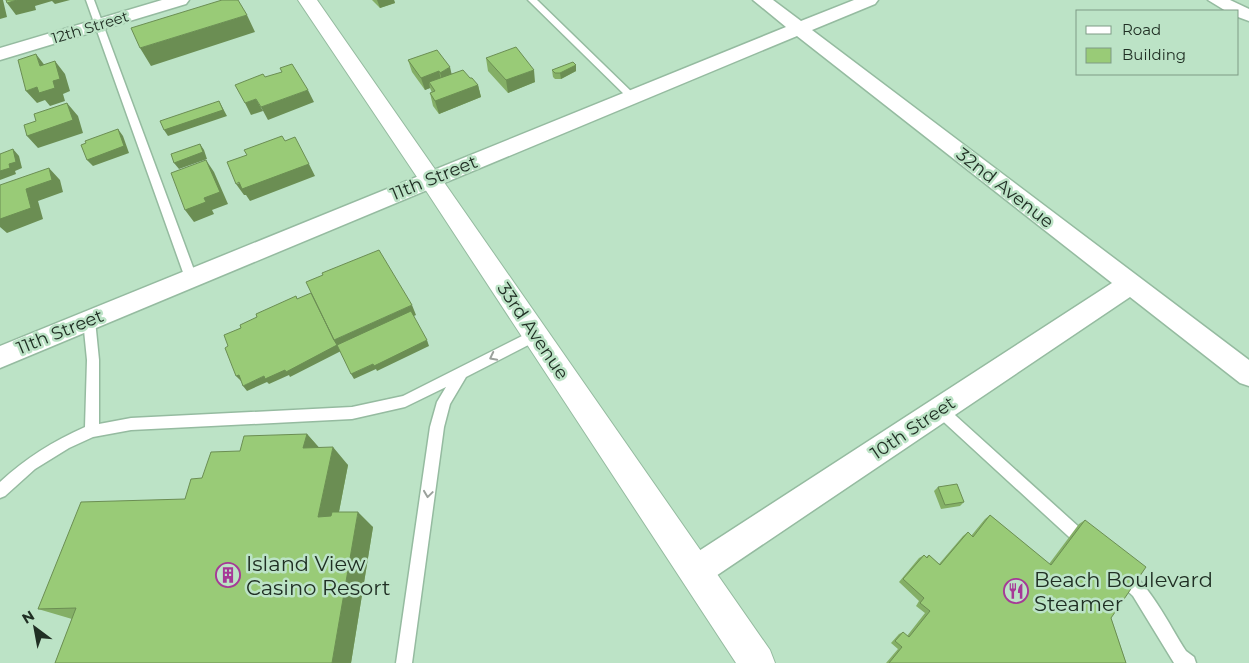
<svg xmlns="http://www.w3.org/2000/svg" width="1249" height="663" font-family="Montserrat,sans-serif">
	<rect width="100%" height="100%" fill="#bce3c6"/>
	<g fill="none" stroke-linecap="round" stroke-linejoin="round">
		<defs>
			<path id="lane" d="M86 0H94L197 278 195 281H187L185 278Z
				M528 0H537L635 95V99H629Z
				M89 315 93 316 95 320 99 360V424L131 418 352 407 403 396 532 331H540L542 335 540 339 466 377 450 404 444 427 412 663H396L430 427 437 402 446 387 405 407 352 419 131 430 93 437 69 448 35 469 5 496 0 498V482C26 458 53 441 85 427L87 360 83 320 85 316Z
				M940 404 945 406 1090 537 1092 542 1090 547 1085 549 1080 547 935 414 933 410 935 406Z
				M1120 566C1147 577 1170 627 1186 651L1194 657 1196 663H1174L1133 596 1115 579 1112 574 1115 569Z"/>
			<path id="street" d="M162 0H189L186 4 0 60V48Z
				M753 0H773L801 21 854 0H878L875 4 812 30 1249 360V386L1240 383 1130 297 707 582 696 586 685 582 681 571 685 560 1112 283 797 36 0 368V346L786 27Z
				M1208 0H1230L1249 9V21L1238 17V11H1226Z"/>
			<path id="secondary" d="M298 0H317L770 650 775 663H736L423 186Z"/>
		</defs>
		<use href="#lane" stroke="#95bba0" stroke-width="3"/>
		<use href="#street" stroke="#95bba0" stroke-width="3"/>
		<use href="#secondary" stroke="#95bba0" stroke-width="2"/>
		<use href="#lane" fill="#fff" fill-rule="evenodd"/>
		<use href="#street" fill="#fff" fill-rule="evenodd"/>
		<use href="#secondary" fill="#fff" fill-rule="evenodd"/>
	</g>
	<path fill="#84af66" d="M372 0H394L395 3 380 8Z
		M486 58 535 82 508 93 488 71Z
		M408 60 452 74 470 78 478 85 481 97 439 114 433 106 430 93H432L430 88 425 90 412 72Z
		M576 65V71L561 79H555L553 77 552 70Z
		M307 434 319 448 348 465 339 512 373 527 351 663H55L72 619 38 609 185 499 202 478 240 451Z
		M938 487 964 502 960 506 941 509 934 491Z
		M990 515 1049 564 1079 524 1085 520 1111 618 1126 663H886L898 649 891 643 899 634 903 632 907 636 925 613 916 606 919 601 899 582 919 558 924 555 926 557 929 555 939 564 963 536 968 532 971 536 985 519Z"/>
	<path fill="#6b8e53" d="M0 0H3L7 17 0 19Z
		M17 0H70L55 4 52 1 35 6 36 10 16 15 7 3Z
		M377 0H394L395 3 380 8Z
		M247 15 255 32 151 66 140 48Z
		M36 54 46 67 40 66Z
		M55 61 65 74 70 91 63 94 65 101 50 106 45 100 37 103 26 91 53 81Z
		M576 65V71L561 79 560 73Z
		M450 67 453 80 444 86 440 73Z
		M534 70 535 82 508 93 506 80Z
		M439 71 442 84 429 82 430 88 425 90 421 78Z
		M478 85 481 97 439 114 435 101Z
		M308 90 314 102 268 120 261 107Z
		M256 99 263 111 251 115 245 103Z
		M219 101 227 116 168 136 164 130Z
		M67 103 78 116 83 133 38 148 27 136Z
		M118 129 123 136 129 153 93 166 87 160Z
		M200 144 204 150 207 159 179 169 174 163Z
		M13 149 19 156 22 168 15 171 16 174 0 180V171Z
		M206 160 214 172 228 204 212 210 214 214 194 222 185 210 204 198Z
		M309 164 315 176 250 201 246 195H244L236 184Z
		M49 168 60 180 63 192 38 201 43 219 7 233 0 227V219L26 189Z
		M412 305 416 315 341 351 290 377 289 375 269 384 267 382 247 391 243 386 264 376 334 340Z
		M427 340 429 346 377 371 376 369 354 379 351 374 373 364Z
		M239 375 244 380 241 381 236 376Z
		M307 434 324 453 303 448Z
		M333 447 348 465 335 532 318 517Z
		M358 512 373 527 351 663H332Z"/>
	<path fill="#99cb77" stroke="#6b8e53" d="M6 0H17L7 3Z
		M222 0H238L247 15 140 48 131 28Z
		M516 47 534 70 506 80 486 58Z
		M437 50 450 67 440 73 439 71 421 78 408 60Z
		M36 54 40 66 55 61 60 79 53 81 55 88 39 93 37 87 26 91 18 60Z
		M573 62 576 65 560 73H555L552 70Z
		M292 64 308 90 261 107 256 99 245 103 235 85 263 74 265 77 282 72 280 68Z
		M463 70 470 78H472L478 85 435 101 430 93 435 91 429 82Z
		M219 101 223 110 164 130 160 121Z
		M67 103 73 120 27 136 24 125 36 121 34 114Z
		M118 129 124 146 87 160 81 145 86 143 85 141Z
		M282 136 285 141 295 137 309 164 242 189 239 182 236 184 227 162 247 155 244 150Z
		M200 144 203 152 174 163 171 154Z
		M13 149 16 162 9 164 10 168 0 171V154Z
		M206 160 220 192 204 198 206 202 185 210 171 173Z
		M49 168 52 180 26 189 31 208 0 219V185Z
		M379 250 412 305 334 340 306 282 323 275 322 273Z
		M311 293 334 340 337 345 286 372 285 370 265 379 264 376 243 386 239 375 236 376 225 348 228 346 224 335 241 328 240 325 257 317 256 314 296 296 297 299Z
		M411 311 427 340 374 366 373 364 351 374 337 345Z
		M307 434 303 448 333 447 318 517 331 516 332 512H358L332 663H55L76 608 38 609 81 502 185 499 191 479 202 478 211 452 240 451 244 436Z
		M957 484 964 502 945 505 938 487Z
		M990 515 1051 565 1085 520 1146 567 1111 618 1126 663H889L902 647 895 641 903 632 909 637 930 611 920 603 924 598 903 579 924 555 927 558 929 555 940 565 968 532 973 537Z"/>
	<defs><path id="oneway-chevron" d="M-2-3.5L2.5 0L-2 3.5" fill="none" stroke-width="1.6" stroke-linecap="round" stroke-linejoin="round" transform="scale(1.25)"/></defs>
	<g stroke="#9ba19c">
		<use href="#oneway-chevron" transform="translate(493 357) rotate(153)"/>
		<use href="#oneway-chevron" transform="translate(428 494) rotate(98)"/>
	</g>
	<defs>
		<symbol id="building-ring" viewBox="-11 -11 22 22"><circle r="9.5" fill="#bce3c6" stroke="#a63997" stroke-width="1.5"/><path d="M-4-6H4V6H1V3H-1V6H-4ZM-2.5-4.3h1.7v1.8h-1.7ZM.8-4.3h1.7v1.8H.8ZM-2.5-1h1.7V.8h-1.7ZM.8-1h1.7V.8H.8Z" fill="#a63997"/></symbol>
		<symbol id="restaurant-ring" viewBox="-11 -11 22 22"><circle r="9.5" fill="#bce3c6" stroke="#a63997" stroke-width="1.5"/><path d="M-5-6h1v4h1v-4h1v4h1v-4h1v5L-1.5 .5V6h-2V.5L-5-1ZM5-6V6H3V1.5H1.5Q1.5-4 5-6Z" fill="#a63997"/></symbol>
	</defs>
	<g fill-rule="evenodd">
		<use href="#building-ring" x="214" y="561" width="28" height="28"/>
		<use href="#restaurant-ring" x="1002" y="577" width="28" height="28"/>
	</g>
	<g text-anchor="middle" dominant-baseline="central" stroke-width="5" stroke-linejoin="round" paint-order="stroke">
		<g font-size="15" fill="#202f24" stroke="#bce3c6">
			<text transform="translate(90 27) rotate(-17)">12th Street</text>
		</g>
		<g font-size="18" fill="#202f24" stroke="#bce3c6">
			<text transform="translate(434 178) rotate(-22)">11th Street</text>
			<text transform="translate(1005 188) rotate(38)">32nd Avenue</text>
			<text transform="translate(533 331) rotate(56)">33rd Avenue</text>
			<text transform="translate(60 332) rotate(-22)">11th Street</text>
			<text transform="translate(913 428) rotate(-34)">10th Street</text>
		</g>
		<g font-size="21" fill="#202f24" stroke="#bce3c6" text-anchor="start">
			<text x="246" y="563">Island View<tspan x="246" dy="24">Casino Resort</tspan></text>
			<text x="1034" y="579">Beach Boulevard<tspan x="1034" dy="24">Steamer</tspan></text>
		</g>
	</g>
	<rect x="1076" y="10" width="162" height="65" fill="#bce3c6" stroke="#7e9b85"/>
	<rect x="1086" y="26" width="25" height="8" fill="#ffffff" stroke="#7e9b85"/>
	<text x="1122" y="35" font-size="15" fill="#202f24">Road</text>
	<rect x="1086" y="48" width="25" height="15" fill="#99cb77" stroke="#7e9b85"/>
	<text x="1122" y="60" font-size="15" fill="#202f24">Building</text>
	<g transform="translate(35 628) rotate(328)" stroke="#bce3c6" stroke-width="4" paint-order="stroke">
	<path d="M0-4L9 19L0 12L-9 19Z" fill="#202f24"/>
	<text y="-8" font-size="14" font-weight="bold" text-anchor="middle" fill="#202f24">N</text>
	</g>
</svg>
